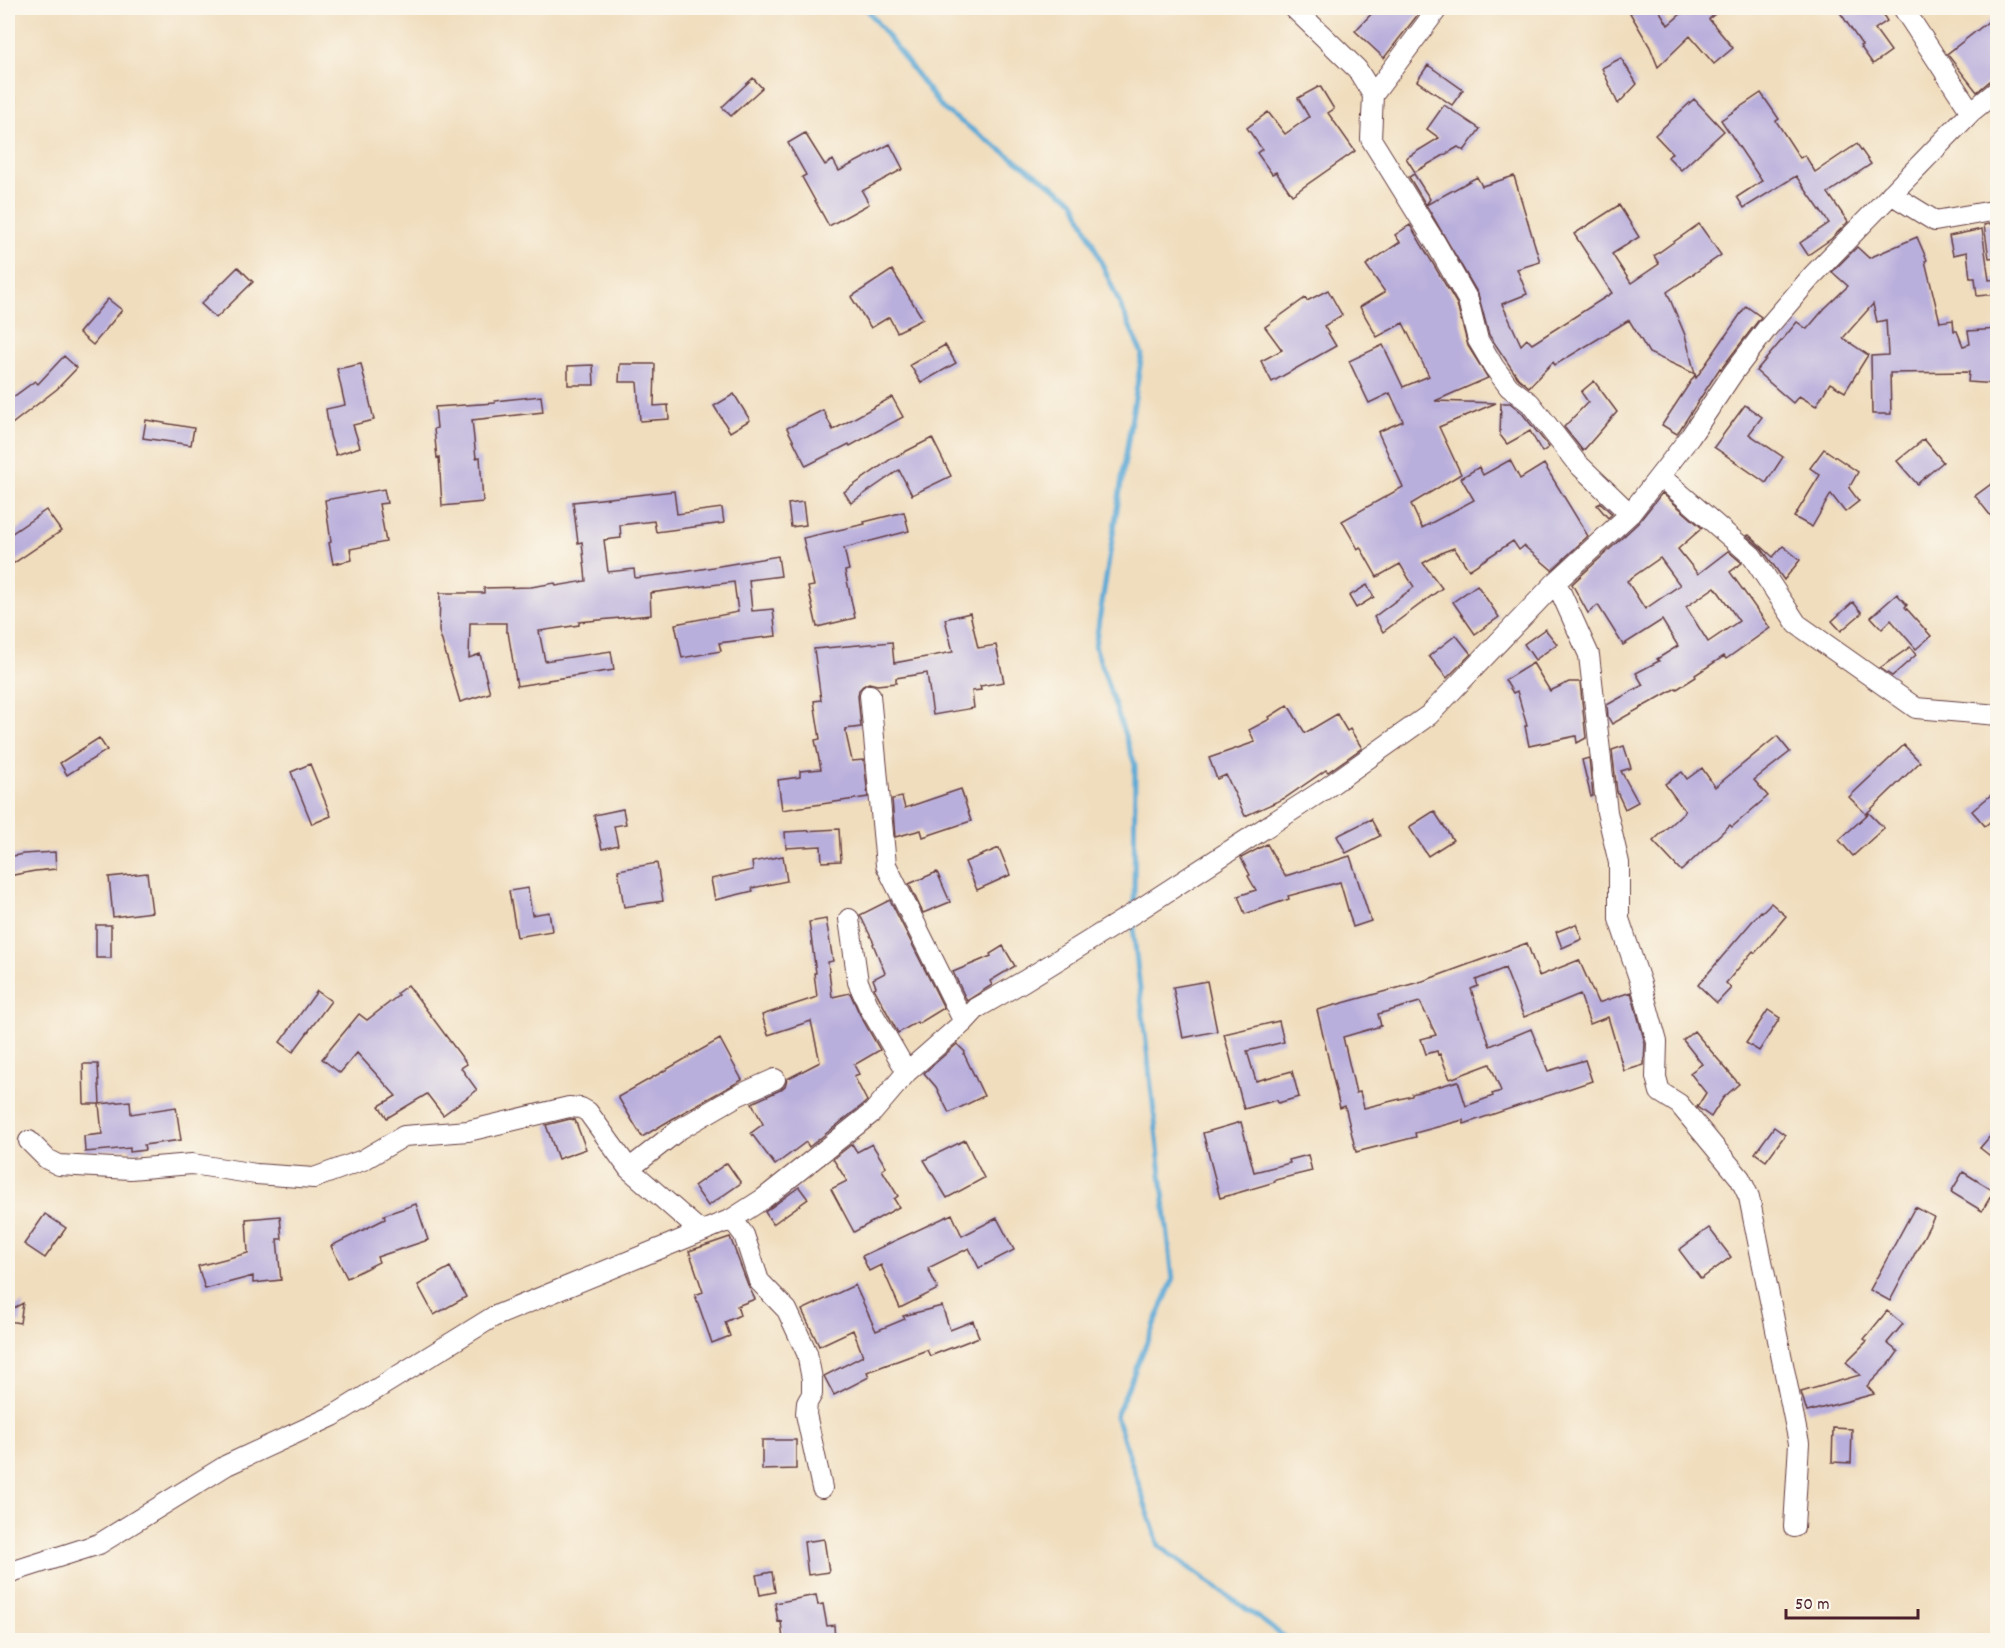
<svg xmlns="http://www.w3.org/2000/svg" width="2005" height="1648" font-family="Dekko,sans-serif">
	<rect width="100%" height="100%" fill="#fbf7ec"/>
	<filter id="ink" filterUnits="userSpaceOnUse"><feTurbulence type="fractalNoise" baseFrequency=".0167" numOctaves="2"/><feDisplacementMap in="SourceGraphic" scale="12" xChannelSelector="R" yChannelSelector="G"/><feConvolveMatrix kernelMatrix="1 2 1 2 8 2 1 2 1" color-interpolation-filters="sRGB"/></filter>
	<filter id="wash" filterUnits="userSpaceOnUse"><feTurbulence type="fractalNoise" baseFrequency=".008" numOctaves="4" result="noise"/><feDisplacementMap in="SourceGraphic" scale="24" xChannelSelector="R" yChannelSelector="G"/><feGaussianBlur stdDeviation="1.35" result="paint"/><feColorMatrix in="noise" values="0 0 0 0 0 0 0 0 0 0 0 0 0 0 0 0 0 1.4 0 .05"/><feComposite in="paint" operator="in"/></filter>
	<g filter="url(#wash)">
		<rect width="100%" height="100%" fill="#f0ddbd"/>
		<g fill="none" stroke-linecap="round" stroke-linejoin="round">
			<path stroke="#5ca9d5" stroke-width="5" d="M866 8 943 109 1074 201 1142 354 1095 646 1135 765 1134 907
				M1134 919V936L1173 1280 1116 1416 1159 1546 1289 1640"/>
		</g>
		<g id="blocks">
			<path fill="#b9afdc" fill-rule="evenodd" d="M1377 8H1423L1384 58 1355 31Z
				M1639 8H1658L1668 25 1688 8H1722L1709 19 1733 48 1714 64 1690 36 1658 67 1650 47 1630 13Z
				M1837 8H1879L1887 21 1875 29 1891 51 1873 64 1860 46 1862 45Z
				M1998 14V78L1990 81 1977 92 1947 54Z
				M1621 58 1637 84 1618 104 1602 68Z
				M1428 65 1463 90 1452 105 1417 81Z
				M753 78 762 88 731 116 722 107Z
				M1320 86 1334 109 1328 113 1355 151 1292 195 1276 172 1272 174 1257 153 1262 149 1247 128 1268 112 1285 134 1309 117 1298 98Z
				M1761 93 1779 119 1776 121 1800 158 1805 155 1815 172 1857 144 1871 164 1828 193 1848 222 1831 239 1808 255 1800 243 1829 223 1796 176 1744 208 1737 197 1762 181 1721 120Z
				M1694 99 1724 131 1681 170 1668 157 1672 153 1655 135Z
				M1444 105 1480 129 1464 151 1458 147 1415 172 1406 158 1439 138 1427 129Z
				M805 133 825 165 833 160 839 171 890 144 903 169 862 191 869 204 829 226 802 177 806 175 788 143Z
				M1414 174 1430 199 1426 205 1409 177Z
				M1514 176 1540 262 1517 269 1527 294 1502 304 1521 345 1527 339 1532 344 1612 293 1574 234 1619 205 1639 237 1612 254 1631 283 1659 264 1654 256 1699 224 1721 255 1667 292 1685 335 1695 374 1649 353 1629 320 1555 365 1553 362 1529 387 1518 378 1489 335 1478 294 1426 205 1477 177 1482 186Z
				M1998 222V257L1989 258 1984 225Z
				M1410 225 1457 304 1468 346 1488 378 1435 401 1496 403 1439 427 1461 474 1411 504 1422 528 1474 500 1461 478 1479 467 1483 475 1510 460 1520 479 1544 464 1588 536 1552 570 1524 546 1519 550 1513 541 1469 570 1454 548 1443 552 1423 563 1442 588 1383 632 1374 617 1414 587 1400 564 1377 577 1360 547 1358 549 1342 521 1403 487 1378 432 1403 421 1390 393 1369 403 1349 361 1383 345 1403 387 1429 376 1403 323 1377 337 1360 307 1385 292 1366 265 1400 242 1395 235Z
				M1982 229 1989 280 1998 279V294L1977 296 1975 278H1970L1967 252 1953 255 1949 236Z
				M1917 237 1927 260 1925 261 1940 322 1953 320 1954 331H1957L1963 346 1970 344 1968 331 1998 329V384L1968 382 1969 372 1890 373 1891 414H1872L1871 356 1888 355 1886 320 1877 322 1873 304 1843 338 1868 355 1845 392 1830 383 1816 406 1799 396 1793 403 1756 371 1797 322 1807 329 1825 308 1848 286 1832 272 1857 247 1869 258Z
				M238 267 253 282 216 318 201 304Z
				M892 270 923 319 897 332 889 317 871 328 851 297Z
				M1328 290 1342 315 1324 326 1336 346 1272 382 1261 361 1282 350 1265 327 1305 298 1307 301Z
				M108 299 122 310 93 345 79 333Z
				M1746 306 1761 317 1721 369 1720 368 1677 434 1662 425 1695 375 1696 378Z
				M945 345 956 363 921 383 910 365Z
				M64 356 77 368 57 389 8 427V401L35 381 38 384Z
				M361 364 374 420 353 425 360 447 336 455 330 436 326 409 345 405 337 369Z
				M620 364H655L654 406 668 405 669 419 640 421 637 382H619Z
				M593 365 594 385H568V366Z
				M1594 381 1617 412 1583 451 1564 427 1588 402 1581 392Z
				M734 394 750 420 730 432 714 406Z
				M541 396 543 412 472 420 476 458 480 457 483 502 442 506 439 457 437 458 434 429 437 428 435 407 495 403V401Z
				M892 397 903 417 850 446 849 444 806 466 787 428 823 410 833 430Z
				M1501 403H1510L1521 412 1549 447 1542 452 1530 431 1507 444 1500 435Z
				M1745 405 1762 417 1749 434 1783 457 1766 483 1714 447Z
				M146 420 194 428 191 445 143 438Z
				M932 438 951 476 912 495 899 470 851 503 844 492 891 459Z
				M1924 439 1943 462 1917 484 1897 461Z
				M1824 449 1858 472 1849 488 1859 501 1845 512 1831 494 1812 527 1794 517 1820 475 1810 468Z
				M1998 479V525L1975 496Z
				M384 489 387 503 379 504 386 542 350 549 352 560 333 564 329 543 331 542 325 500Z
				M674 491 677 514 722 508 724 523 656 532 654 521 620 525 621 538 604 540 608 572 634 569 635 578 684 572 778 556 781 576 749 580 752 611 773 609 776 636 719 643 721 651 682 658 675 624 738 612 734 582 650 593 651 615 579 622V625L539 631 545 661 611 651 614 670 548 680V681L517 686 508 632H506V623H470L469 658 480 654 490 693 460 702 439 631 440 593H484V588L531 587 555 583 556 586 586 581 582 542 578 543 573 502Z
				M1662 493 1702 528 1678 549 1698 574 1728 551 1742 563 1730 572 1770 628 1726 659 1724 656 1695 675 1696 677 1677 689 1676 688 1612 724 1608 717 1607 705 1643 685 1636 673 1659 661 1657 659 1678 646 1662 620 1623 645 1598 605 1588 613 1572 584 1638 523ZM1660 558 1680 585 1645 609 1627 581ZM1715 587 1739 621 1708 642 1686 607Z
				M803 502 806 525 791 527 788 504Z
				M1601 503 1612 514 1608 518 1597 505Z
				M46 510 61 531 8 567V536Z
				M904 512 909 531 844 548 849 570 845 571 855 618 817 627 808 587 814 586 803 538 865 524 864 522Z
				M1749 535 1773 557 1783 546 1800 560 1784 580 1762 549 1747 536Z
				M1367 585 1374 597 1356 608 1349 596Z
				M1477 585 1499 617 1475 634 1453 602Z
				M1897 594 1907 605 1905 607 1931 636 1916 649 1891 620 1882 629 1871 617Z
				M1853 602 1862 613 1841 631 1832 621Z
				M970 613 978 648 996 645 1004 682 980 686 981 690 972 691 974 708 933 715 927 673 896 678V683L877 685 869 683 864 685 859 690 858 696 861 727 845 729 852 761 864 760 868 797 782 810 778 780 800 777V771L821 769 815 740 820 739 814 701 821 700 814 649 892 642 894 663 953 652 945 619Z
				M1545 629 1557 644 1535 660 1524 644Z
				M1456 635 1471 654 1447 678 1429 656Z
				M1910 647 1916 655 1892 676 1880 668Z
				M1533 663 1550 691 1569 682H1580L1586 738 1577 743 1576 736 1529 746 1525 726H1527L1517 691 1513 693 1505 680Z
				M1288 705 1305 733 1337 714 1347 731 1350 729 1362 748 1328 772 1326 770 1285 798 1245 816 1226 775 1217 779 1209 758 1255 742 1249 730 1270 719 1269 717Z
				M1777 736 1790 752 1754 780 1768 796 1732 827 1730 825 1681 871 1653 841 1685 811 1665 784 1682 772 1687 779 1702 768 1715 787Z
				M99 738 107 750 67 775 60 763Z
				M1904 745 1920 762 1866 814 1849 797Z
				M1624 746 1631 768 1621 771 1638 802 1625 809 1617 792 1612 750Z
				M1589 758 1593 796 1591 797 1582 760Z
				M310 764 331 816 312 824 291 772Z
				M961 789 971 821 923 837 921 830 895 837 892 799 902 797 905 808Z
				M1998 789V815L1985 826 1972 811Z
				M623 809 626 824 614 826 618 845 602 849 594 815Z
				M1434 811 1453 840 1428 856 1409 827Z
				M1869 813 1884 828 1853 856 1839 840Z
				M1371 819 1380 836 1346 853 1337 836Z
				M839 829 841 861 822 862 821 846 786 848 785 832Z
				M1267 844 1285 876 1350 856 1371 921 1353 927 1340 882 1288 896 1289 899 1245 914 1238 896 1256 890 1248 876 1250 875 1241 858Z
				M999 848 1010 875 977 890 965 862Z
				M55 852 56 869 35 871 8 876V857L23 854Z
				M783 856 787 881 752 888 753 891 715 900 711 879 753 870 752 862Z
				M657 863 663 901 624 907 618 870Z
				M937 872 950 902 923 913 909 884Z
				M147 873 152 912 113 917 109 877Z
				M528 888 532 915 549 912 552 931 517 937 509 891Z
				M890 900 944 1008 918 1024 917 1022 898 1033 874 988 876 987 873 979 885 973 873 944 874 943 860 915Z
				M1771 903 1786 916 1755 953 1753 951 1726 983 1731 988 1717 1003 1698 985 1761 911 1762 912Z
				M826 919 833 961 828 962 832 997 850 993 859 1013 880 1050 854 1065 859 1074 854 1076 867 1101 865 1103 809 1147 806 1142 775 1165 751 1133 763 1124 752 1103 780 1090 785 1086 787 1079 820 1062 811 1021 768 1035 762 1015 817 997 814 973H816L809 922Z
				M1576 924 1582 939 1562 948 1556 932Z
				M96 925H111V958H96Z
				M1527 943 1539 976 1579 960 1598 1003 1631 992 1645 1043 1644 1065 1624 1071 1608 1017 1590 1024 1580 994 1524 1017 1505 968 1476 980 1478 986 1471 989 1490 1046 1531 1029 1548 1071 1585 1060 1592 1081 1464 1124 1463 1120 1415 1133 1416 1137 1356 1152 1345 1106 1340 1108 1317 1010 1423 981ZM1420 1002 1436 1035 1421 1039 1426 1054 1437 1051 1438 1055 1440 1054 1450 1079 1490 1064 1501 1091 1492 1094 1493 1096 1466 1106 1458 1081 1412 1094V1096L1364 1108 1360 1092 1356 1093 1343 1037 1381 1026 1378 1014Z
				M1003 946 1015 966 990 981 992 985 967 1001 953 972 991 956 990 954Z
				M1207 981 1217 1031 1183 1038 1173 987Z
				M408 985 467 1064 461 1068 477 1090 443 1115 427 1094 387 1118 379 1106 396 1096 357 1053 340 1073 322 1059 359 1014 367 1020 399 995 397 993Z
				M317 991 331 1001 293 1052 280 1042Z
				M1768 1010 1780 1018 1759 1051 1746 1043Z
				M1279 1021 1284 1042 1247 1051 1256 1081 1292 1071 1299 1097 1278 1103 1277 1100 1244 1109 1224 1034Z
				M1694 1031 1739 1084 1723 1098 1711 1117 1697 1107 1706 1093 1690 1073 1702 1064 1683 1040Z
				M720 1039 742 1080 684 1112 642 1137 618 1097Z
				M957 1044 965 1052 964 1054 984 1096 949 1113 936 1087 924 1073Z
				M83 1064H98L100 1104H84Z
				M130 1101 131 1114 176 1107 181 1140 144 1145 145 1150 130 1152V1148L85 1152 84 1136 102 1134 99 1104Z
				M570 1119 575 1120 586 1149 558 1159 546 1125Z
				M1241 1122 1254 1172 1290 1163 1289 1160 1308 1155 1312 1171 1275 1180V1182L1220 1198 1203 1133Z
				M1774 1127 1785 1135 1766 1161 1755 1153Z
				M1998 1127V1162L1980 1148Z
				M965 1140 984 1178 947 1198 924 1160Z
				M852 1144 857 1152 872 1144 886 1167 882 1170 898 1196 894 1199 899 1207 854 1232 831 1189 847 1181 833 1159Z
				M727 1163 741 1183 708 1206 694 1186Z
				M1963 1172 1994 1191 1982 1211 1951 1192Z
				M799 1187 808 1199 773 1224 765 1212Z
				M416 1204 428 1240 377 1257 379 1262 347 1278 331 1246 385 1219 384 1215Z
				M1915 1207 1934 1217 1890 1301 1870 1290Z
				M45 1214 66 1228 45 1258 24 1244Z
				M952 1214 962 1236 997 1218 1014 1250 979 1268 969 1248 928 1268 938 1289 900 1308 881 1265 869 1271 862 1256Z
				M280 1216 282 1239H277L281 1280 253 1283V1276L205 1289 198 1266 248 1253 246 1219Z
				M1709 1228 1731 1257 1701 1279 1679 1250Z
				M730 1237 748 1285 755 1299 737 1306 740 1315 725 1322 730 1336 712 1343 695 1295 703 1292 689 1251Z
				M450 1267 466 1297 434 1315 418 1285Z
				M855 1285 876 1331 905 1319 903 1316 942 1306 950 1330 973 1321 979 1337 930 1356 927 1350 867 1372 869 1377 834 1395 824 1376 863 1356 853 1330 819 1346 802 1310Z
				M23 1303 20 1323 8 1321V1311Z
				M1887 1311 1903 1324 1887 1343 1898 1352 1890 1363 1867 1386 1874 1394 1807 1412 1801 1392 1860 1375 1846 1362 1867 1341 1864 1339Z
				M1833 1428 1852 1429 1851 1463 1832 1462Z
				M762 1440H796V1469L762 1470Z
				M824 1539 829 1572 808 1575 804 1542Z
				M772 1572 775 1592 760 1595 756 1575Z
				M816 1595 818 1605 823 1604 827 1626 834 1625 835 1641H783L781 1621 778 1622 775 1603Z"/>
		</g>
	</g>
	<g filter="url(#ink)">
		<use href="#blocks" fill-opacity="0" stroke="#633c41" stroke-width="1.5"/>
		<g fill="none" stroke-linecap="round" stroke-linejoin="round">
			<defs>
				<path id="minor" d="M1294 8 1357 69 1373 95 1371 139 1435 242 1468 300 1478 340 1494 367 1509 387 1530 403 1576 462 1630 514
					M1903 8 1971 112
					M1373 95 1438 8
					M1891 194 1935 221 1998 210
					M1660 476 1752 556 1797 624 1916 708 1998 715
					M1556 582 1589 655 1607 812 1619 863V919L1641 984 1657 1042 1656 1077 1660 1092 1679 1104 1740 1178 1749 1197 1799 1443 1794 1527
					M870 695 886 865 964 1022
					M849 919 858 982 869 1007 907 1072
					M29 1141 47 1159 59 1165 130 1169 192 1164 256 1174 314 1178 363 1160 404 1136 468 1131 569 1107 581 1108 588 1112 629 1169 700 1231
					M629 1169 680 1129 737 1096 775 1079
					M732 1219 763 1199 873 1112 907 1072 964 1022 977 1008 1024 981 1134 913 1325 789 1429 715 1556 582 1630 514 1690 437 1733 373 1768 327 1812 276 1971 112 1998 90
					M8 1573 99 1544 227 1465 333 1416 493 1317 732 1219 744 1235 759 1281 787 1310 807 1353 812 1379V1394L807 1403 806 1414 822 1488"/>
			</defs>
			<use href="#minor" stroke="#633c41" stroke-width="22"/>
			<use href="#minor" stroke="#fff" stroke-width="20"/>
		</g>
	</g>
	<rect width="2005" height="1648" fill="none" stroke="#fbf7ec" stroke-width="30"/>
	<path d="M1786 1609v9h132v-9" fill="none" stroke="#4a1f2b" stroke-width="3"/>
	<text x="1795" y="1609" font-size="18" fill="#4a1f2b" stroke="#fbf7ec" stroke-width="4.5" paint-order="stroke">50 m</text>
</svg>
